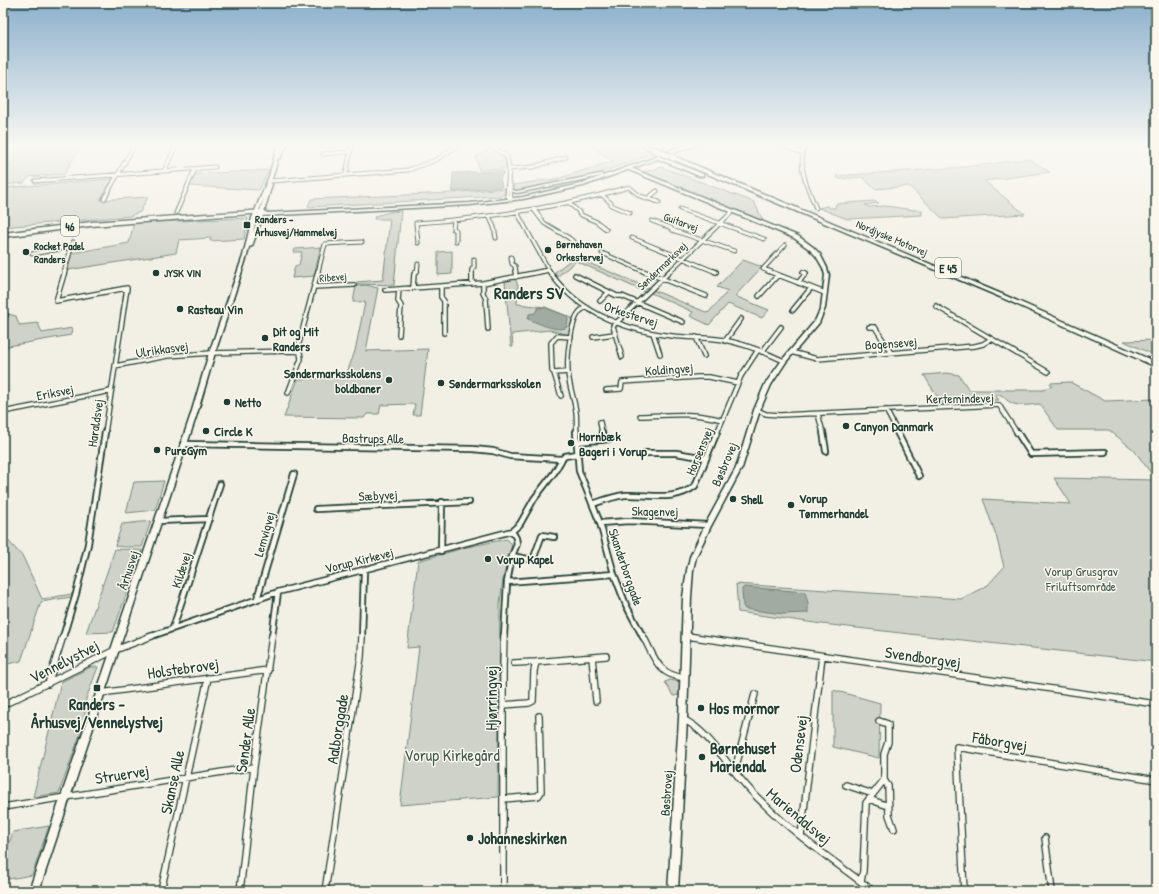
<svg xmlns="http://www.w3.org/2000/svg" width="1159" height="894" font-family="'Patrick Hand',sans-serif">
	<rect width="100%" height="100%" fill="#f2f0e5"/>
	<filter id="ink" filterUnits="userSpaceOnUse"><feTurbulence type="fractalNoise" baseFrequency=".025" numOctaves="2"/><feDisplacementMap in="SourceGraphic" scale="8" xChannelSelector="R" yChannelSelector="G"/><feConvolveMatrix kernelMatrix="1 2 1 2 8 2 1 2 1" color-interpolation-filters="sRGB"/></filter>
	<g filter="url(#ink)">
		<path fill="#cfd2c8" stroke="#77887e" d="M24 144 47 145 50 146 82 144 64 174 29 177 24 183 3 185V167L11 166H3V146Z
			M588 144H636L656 152 594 175 515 191 513 185 560 178 613 161Z
			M490 149C501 151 506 158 506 169L479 170 476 157Z
			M1029 159 1050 172 984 181 1025 214 943 219 909 186 875 189 862 177 839 179 836 176 965 167Z
			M661 167 754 202 764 223 643 172Z
			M269 170 259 190 189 186 196 174Z
			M113 179 100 200 148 197 140 212 130 216 3 227V188Z
			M505 188V194L499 196 308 207 311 199 451 193Z
			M873 201 879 203 865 205 869 207 885 206 922 211V215L847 219 819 208 827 206 830 208H835L836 204Z
			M401 211 394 285 357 284V282L383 280 390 219H374L375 216 390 212Z
			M248 218 244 239 210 241 211 238 179 240 176 253 68 270 72 253 129 243 134 223Z
			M321 247 314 276 292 278 295 266 299 265 302 252H294L295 249Z
			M452 251V274L438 275V252Z
			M574 257 649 288 645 292 576 261 557 277 554 273Z
			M743 260 762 267 735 296 769 310 762 318 728 304 709 325 690 316 693 312 651 293 653 290 708 313 728 291 717 287Z
			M515 279 518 285 517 304 545 307 572 318 569 335 550 330 512 334 513 347H511L505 281Z
			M366 285 378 288 366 351 428 349 420 415H413L415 404 381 405 379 414H367L364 418 284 417 298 379 345 378 355 351 365 302H353L356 286Z
			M8 314 16 316 19 325 38 323 42 333 72 328 71 335 3 347V329Z
			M1156 340V356L1124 341Z
			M947 373 959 375 969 390H1043L1052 386 1050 383 1070 382 1105 401 1156 399V662L822 624 738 612 736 584 961 599 988 585 1004 567 996 535 983 499 1071 504 1054 478 1156 480 1134 450 1109 430H1058L1040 404C1025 405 1013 409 1002 395H995L999 400 941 403 924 375Z
			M164 481 155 510 126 513 134 482Z
			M151 521 142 547H126L115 546 122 524Z
			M3 535 23 557 42 599 72 594 71 597 41 602 21 661 3 665V647L8 632 3 633Z
			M507 539 512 544 503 579 500 604 498 797 400 805 419 647 407 648 418 561 467 547Z
			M115 549 142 550 113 632 86 633Z
			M91 667H98L86 699 84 724 59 793 33 797 61 682Z
			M670 680 680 682 679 695 673 696 665 682Z
			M833 690 880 703 879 758 833 747Z
			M49 826 32 875 3 880V860L13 832Z"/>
		<path fill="#a2aba1" stroke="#6e7f75" d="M501 171 504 172 500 179 502 186 501 187 452 192 453 173Z
			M544 307 567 316 568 319 567 327C558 333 538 323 528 319L529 314 535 313 538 308Z
			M744 587 805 592 808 603V613L783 614 745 609 743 606 742 589Z"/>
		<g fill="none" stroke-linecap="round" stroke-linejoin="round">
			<defs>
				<path id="street-far3" d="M483 144 495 148 507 157 509 169 507 195 511 200
					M780 144 801 153
					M805 144C797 167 807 187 816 208
					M323 154 350 152
					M510 169 533 167 566 157
					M164 171 177 144
					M346 174 352 144
					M35 181 215 167
					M271 181 408 170 436 160 460 144
					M510 183 511 200
					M602 195 611 203V205L630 213
					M104 199 135 144
					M647 199 657 191
					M570 204 579 212V214L597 222 606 229
					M680 209 764 239
					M535 211 544 223 569 238 576 244
					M176 213 195 169
					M518 214 550 272
					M490 218 494 227 496 238
					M454 221 453 229 456 230V241
					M652 221 671 228 672 230 734 251
					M632 238 716 272
					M418 243 416 223C489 218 559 208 629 187L640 196 659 202
					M602 253 645 272
					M32 254 71 247
					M511 257 512 264 515 266 516 272
					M64 272 73 242
					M318 272 325 244 362 242
					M417 272 418 264
					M472 272V269L474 268V259
					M539 272 549 270
					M669 272 732 212 731 211
					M771 272 763 269 785 245"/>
				<path id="street-far2" d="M65 271 56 301 127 288 105 433
					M472 271V284
					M515 271 516 277
					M549 271C577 312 624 330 672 336 689 338 706 337 724 340 745 344 765 352 784 361
					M643 271 706 296
					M714 271 716 272
					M768 271 825 293
					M575 275 617 296H622L683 322
					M483 283V293L486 299 488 329
					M798 283 806 273 803 272
					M441 286V297L444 301V333
					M314 287 354 285
					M413 288 414 274 417 271
					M399 289 398 301 401 306 399 335
					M385 290 483 283 544 271
					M759 296 778 275
					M600 301 609 292
					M936 306 1048 372
					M3 310 6 315 3 323
					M793 310 811 288
					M869 327H875L891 353
					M653 333 660 354
					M593 337 614 334
					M696 337 704 356
					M725 341 741 319
					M762 352 781 327
					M791 352 817 359 975 346 983 344 991 339
					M622 357 613 326 670 271
					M115 366 167 356 212 353 295 351 298 347 318 271
					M554 373 568 372
					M606 390 621 389 622 382 698 377H709L738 383
					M288 393 301 359 300 352 295 351
					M561 396 554 373 552 371 551 343 557 336 571 337
					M757 410 766 414 780 415 999 405 1017 433
					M886 410 898 433
					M3 412 111 391
					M818 414 823 433
					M640 416C668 415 695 412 722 420
					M600 422 602 433
					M577 433C576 426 577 419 576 412 574 398 569 386 568 372 567 359 570 310 586 308
					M717 433 741 376 758 350"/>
				<path id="street-far1" d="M576 432 579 471 600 523 614 574 626 605 643 637
					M602 432 603 440
					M823 432 826 451
					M897 432 919 476
					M1017 432 1031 454 1105 452
					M577 442 609 439
					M183 444 473 449 493 451 510 456 562 459
					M646 453H676L706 458
					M593 504C604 500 614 496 626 495 651 494 674 502 695 486L717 432
					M316 509 469 502
					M158 521 209 519
					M600 523 629 521 708 525
					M441 551 442 502
					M512 556 533 560 542 535 554 537
					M507 582 614 574
					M257 599 294 474
					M173 628 220 484
					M687 636 694 637
					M63 637 76 594 88 544 105 432
					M149 637 278 592 512 531 520 524 534 499 554 473 562 459 565 456 577 454
					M272 637 278 592
					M362 637 364 571
					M504 637 507 582 512 556 517 544 516 538 512 531"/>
				<path id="street" d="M643 636C655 658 657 675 685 678
					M687 636 1156 704
					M592 657 596 701
					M514 663 536 662
					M48 684 63 636
					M101 693 268 670
					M3 705 115 650 152 636
					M503 705 529 703 533 701 534 671 536 662 606 656
					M683 719C704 730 716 748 730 766 740 779 751 792 763 803 796 836 836 862 873 891
					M732 770 736 766 755 694
					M884 780 888 786 889 815 894 829
					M846 785 873 794
					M503 799 538 796 541 792 539 716
					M869 799 888 806
					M3 807 254 767
					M801 836 822 656
					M1045 838 1052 891
					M861 881 863 871 866 803 884 780V754L888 742V724L879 721
					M161 891 208 678
					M240 891 254 767 272 636
					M325 891 361 657 362 636
					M503 891V667L504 636
					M964 891 957 747 1156 780"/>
				<path id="secondary" d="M278 144H282L279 153 284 144H288L280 158H278L273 176 270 183 272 184 262 219 252 246 249 247 247 256 215 353 197 414 39 891H29L191 414 209 353 243 256 252 218 269 176ZM264 198 253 233 256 218Z
					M629 168H631L798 236 813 247 820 254 827 268 829 275 825 308 819 323 786 362 771 385 760 410 742 468 711 526 696 557 693 570 691 597 687 719 678 891H668L679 719 683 597 687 570 690 557 705 525 736 468 754 410 765 384 782 360 815 321 821 308 825 275 823 268 816 256 809 249 794 238 629 170Z"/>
				<path id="primary" d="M693 144H699L583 186 523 199 470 205 260 216 254 219 252 218 256 214 265 212 267 213 470 203 523 197 580 184Z
					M600 174H602V176L517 193 509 191 511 190 517 191Z"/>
				<path id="highway" d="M638 144H644L657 150 653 151Z
					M657 144H662L664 147 660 148Z
					M687 144H693L661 157 703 174V176H699L656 158 658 155Z
					M672 157H676L1004 295 1156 362V367L1000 297 672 159Z
					M263 210 266 212 265 213 91 226 3 237V233L91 222Z"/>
			</defs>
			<use href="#street-far3" stroke="#1f3d34" stroke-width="5"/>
			<use href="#street-far2" stroke="#1f3d34" stroke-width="6"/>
			<use href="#street-far1" stroke="#1f3d34" stroke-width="8"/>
			<use href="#street" stroke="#1f3d34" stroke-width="8"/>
			<use href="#secondary" stroke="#1f3d34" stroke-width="3"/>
			<use href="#primary" stroke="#1f3d34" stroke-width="3"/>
			<use href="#highway" stroke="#1f3d34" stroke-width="3"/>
			<use href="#street-far3" stroke="#fbf7ec" stroke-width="3"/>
			<use href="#street-far2" stroke="#fbf7ec" stroke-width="3.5"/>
			<use href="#street-far1" stroke="#fbf7ec" stroke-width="4.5"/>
			<use href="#street" stroke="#fbf7ec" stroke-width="5.5"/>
			<use href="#secondary" fill="#fbf7ec" fill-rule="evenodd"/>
			<use href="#primary" fill="#fbf7ec" fill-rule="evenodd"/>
			<use href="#highway" fill="#fbf7ec" fill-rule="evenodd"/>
			<defs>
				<path id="highway-bridge" d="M655 150 674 158"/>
			</defs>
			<use href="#highway-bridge" stroke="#1f3d34" stroke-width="8" stroke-linecap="butt"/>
			<use href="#highway-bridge" stroke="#fbf7ec" stroke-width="5.5"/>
		</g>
	</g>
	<linearGradient id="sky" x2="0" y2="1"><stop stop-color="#8cb0cc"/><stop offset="0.54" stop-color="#f9f8f3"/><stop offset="1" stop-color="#f9f8f3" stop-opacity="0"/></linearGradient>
	<rect width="1159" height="269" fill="url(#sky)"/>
	<g fill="#1f3d34" stroke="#fbf7ec" stroke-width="1.5">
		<rect x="243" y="221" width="8" height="8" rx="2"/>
		<circle cx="548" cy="250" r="4"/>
		<circle cx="26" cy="252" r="4"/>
		<circle cx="156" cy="273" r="4"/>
		<circle cx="180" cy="309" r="4"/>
		<circle cx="265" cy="338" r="4"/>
		<circle cx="389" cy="380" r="4"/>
		<circle cx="441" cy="383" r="4"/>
		<circle cx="227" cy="402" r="4"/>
		<circle cx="846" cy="426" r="4"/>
		<circle cx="206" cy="431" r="4"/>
		<circle cx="571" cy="443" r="4"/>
		<circle cx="157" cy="450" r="4"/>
		<circle cx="733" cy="499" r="4"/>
		<circle cx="791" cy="505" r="4"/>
		<circle cx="488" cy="559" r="4"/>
		<rect x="93" y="684" width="8" height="8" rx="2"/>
		<circle cx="701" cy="708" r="4"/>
		<circle cx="702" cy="757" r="4"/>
		<circle cx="470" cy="838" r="4"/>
	</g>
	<g text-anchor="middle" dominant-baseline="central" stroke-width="3" stroke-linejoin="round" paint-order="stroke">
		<g font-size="11" font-weight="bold" fill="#1f3d34" stroke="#fbf7ec" text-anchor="start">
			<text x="255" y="219">Randers -<tspan x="255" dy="13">Århusvej/Hammelvej</tspan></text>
			<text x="556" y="244">Børnehaven<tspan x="556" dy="13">Orkestervej</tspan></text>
			<text x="34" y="246">Rocket Padel<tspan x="34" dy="13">Randers</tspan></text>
			<text x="164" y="273">JYSK VIN</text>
		</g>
		<g font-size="11" fill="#1f3d34" stroke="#fbf7ec">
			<text transform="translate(681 222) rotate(20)">Guitarvej</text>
			<text transform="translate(892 238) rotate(23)">Nordjyske Motorvej</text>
			<text transform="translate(662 266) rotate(-44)">Søndermarksvej</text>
			<text transform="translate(333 277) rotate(-4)">Ribevej</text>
		</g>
		<g fill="#fbf7ec" stroke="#61756b" stroke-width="1">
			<rect x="61" y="216" width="18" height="20" rx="3"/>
			<rect x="935" y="258" width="26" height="20" rx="3"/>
		</g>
		<g font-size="12" font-weight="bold" fill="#1f3d34">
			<text x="70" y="226">46</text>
			<text x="948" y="268">E 45</text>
		</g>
		<g font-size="13" font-weight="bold" fill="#1f3d34" stroke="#fbf7ec" text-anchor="start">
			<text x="188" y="309">Rasteau Vin</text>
			<text x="273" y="331">Dit og Mit<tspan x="273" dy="15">Randers</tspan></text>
			<text x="381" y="373" text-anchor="end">Søndermarksskolens<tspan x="381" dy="15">boldbaner</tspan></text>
			<text x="449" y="383">Søndermarksskolen</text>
			<text x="235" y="402">Netto</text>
			<text x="854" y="426">Canyon Danmark</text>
			<text x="214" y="431">Circle K</text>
			<text x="579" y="436">Hornbæk<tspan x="579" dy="15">Bageri i Vorup</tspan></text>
			<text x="165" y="450">PureGym</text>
			<text x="799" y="498">Vorup<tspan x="799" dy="15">Tømmerhandel</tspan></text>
			<text x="741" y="499">Shell</text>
			<text x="496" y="559">Vorup Kapel</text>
		</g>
		<g font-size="13" fill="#1f3d34" stroke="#fbf7ec">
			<text transform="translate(631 314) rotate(18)">Orkestervej</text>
			<text transform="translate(891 343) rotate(-4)">Bogensevej</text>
			<text transform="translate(162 349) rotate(-8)">Ulrikkasvej</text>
			<text transform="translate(669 369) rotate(-4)">Koldingvej</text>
			<text transform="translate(55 392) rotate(-11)">Eriksvej</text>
			<text transform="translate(960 398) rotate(-1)">Kertemindevej</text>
			<text transform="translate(95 423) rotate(-82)">Haraldsvej</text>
			<text transform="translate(373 438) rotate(1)">Bastrups Alle</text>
			<text transform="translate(699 451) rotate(-67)">Horsensvej</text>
			<text transform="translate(724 464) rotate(-67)">Bøsbrovej</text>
			<text transform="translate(378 495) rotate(-3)">Sæbyvej</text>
			<text transform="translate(655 511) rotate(1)">Skagenvej</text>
			<text transform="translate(264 534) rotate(-74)">Lemvigvej</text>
			<text transform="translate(359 560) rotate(-14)">Vorup Kirkevej</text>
			<text transform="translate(626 567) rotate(71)">Skanderborggade</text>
			<text transform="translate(128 570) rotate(-72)">Århusvej</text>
			<text transform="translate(181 570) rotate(-72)">Kildevej</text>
			<text transform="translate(666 793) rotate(-86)">Bøsbrovej</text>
		</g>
		<g font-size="13" fill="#425b52" stroke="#fbf7ec">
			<text x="1081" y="571">Vorup Grusgrav<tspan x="1081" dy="15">Friluftsområde</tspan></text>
		</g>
		<g font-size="16" fill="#1f3d34" stroke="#fbf7ec">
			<text transform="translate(923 657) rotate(8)">Svendborgvej</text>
			<text transform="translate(64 661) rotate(-27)">Vennelystvej</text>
			<text transform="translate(183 668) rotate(-8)">Holstebrovej</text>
			<text transform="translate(491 698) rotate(-90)">Hjørringvej</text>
			<text transform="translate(337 729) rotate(-81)">Aalborggade</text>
			<text transform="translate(245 740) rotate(-82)">Sønder Alle</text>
			<text transform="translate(1000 741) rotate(9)">Fåborgvej</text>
			<text transform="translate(798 744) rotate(-83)">Odensevej</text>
			<text transform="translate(122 774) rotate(-9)">Struervej</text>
			<text transform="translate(172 782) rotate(-78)">Skanse Alle</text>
			<text transform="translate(799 816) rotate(40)">Mariendalsvej</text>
		</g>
		<g font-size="16" font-weight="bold" fill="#1f3d34" stroke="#fbf7ec" text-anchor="start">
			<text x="97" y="704" text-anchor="middle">Randers -<tspan x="97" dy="18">Århusvej/Vennelystvej</tspan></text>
			<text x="709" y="708">Hos mormor</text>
			<text x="710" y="748">Børnehuset<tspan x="710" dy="18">Mariendal</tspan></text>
			<text x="478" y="838">Johanneskirken</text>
		</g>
		<g font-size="16" fill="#425b52" stroke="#fbf7ec">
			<text x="452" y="755">Vorup Kirkegård</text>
		</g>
		<g font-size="17" font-weight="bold" fill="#1f3d34" stroke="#fbf7ec">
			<text x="529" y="292">Randers SV</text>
		</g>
	</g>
	<rect width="1159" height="894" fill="none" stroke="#fbf7ec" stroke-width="16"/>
	<rect x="8" y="8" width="1143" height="878" fill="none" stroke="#1f3d34" stroke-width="1.5" filter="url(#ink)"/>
</svg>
